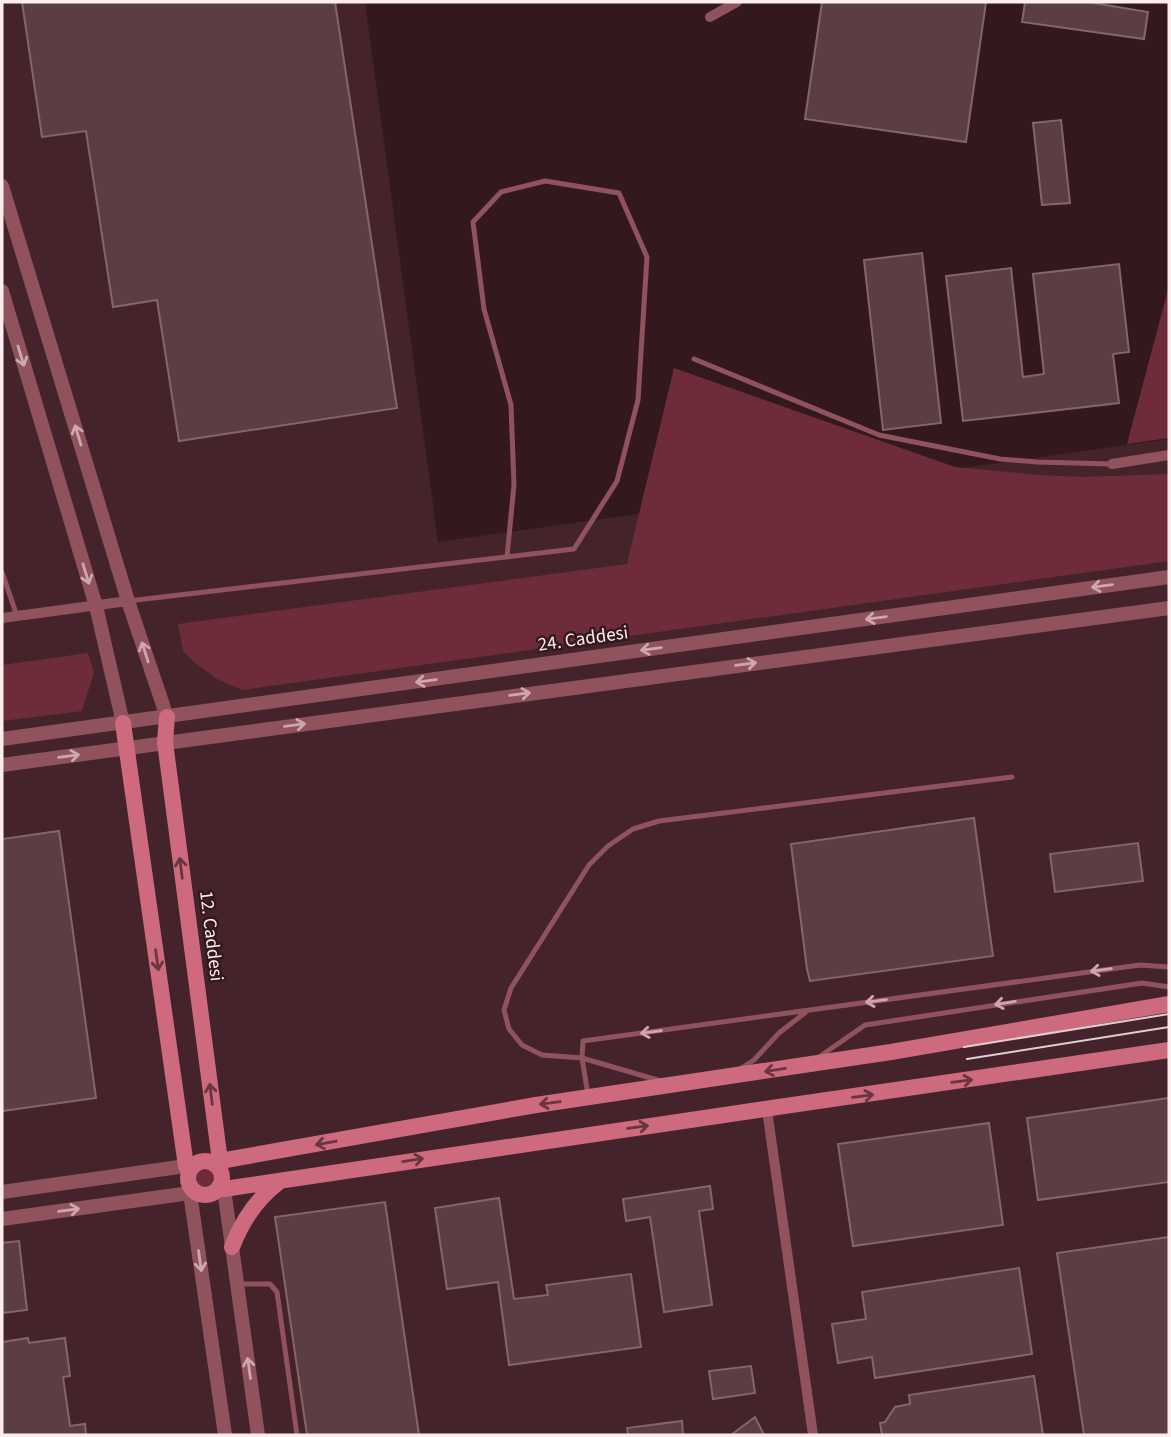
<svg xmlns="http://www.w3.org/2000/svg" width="1171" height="1437" font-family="'Source Sans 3',sans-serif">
	<rect width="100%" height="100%" fill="#33191e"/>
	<path fill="#44242a" d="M2 2H365L438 542 1169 439V1435H2Z"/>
	<path fill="#6e2c3a" d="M1169 286V438L1127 444Z
		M674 368 955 467 1040 475 1082 477 1169 474V561L242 690 217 679 194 662 183 651 178 624 627 564Z
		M88 653 94 672 82 711 2 721V665Z
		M194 1178a11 11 0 1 1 22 0a11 11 0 1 1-22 0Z"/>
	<path fill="#5b3e42" stroke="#85656a" stroke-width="2" d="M22 2H335L397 408 179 441 157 300 113 307 86 131 42 137Z
		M822 2H986L966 142 805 119Z
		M1025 2H1088L1148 12 1144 39 1022 22Z
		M1061 120 1070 203 1042 205 1033 123Z
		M922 253 941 423 883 430 864 260Z
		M1119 264 1129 352 1113 354 1119 403 963 421 946 276 1011 268 1023 377 1044 374 1033 274Z
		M974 818 993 956 810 981 807 969 791 844Z
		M59 831 96 1098 2 1111V839Z
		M1138 843 1143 881 1055 892 1050 854Z
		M1169 1098V1182L1038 1200 1027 1118Z
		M989 1123 1003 1225 853 1246 838 1144Z
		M710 1186 713 1209 699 1211 712 1305 664 1312 650 1217 626 1221 623 1199Z
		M499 1198 514 1299 548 1295 546 1285 631 1274 641 1347 509 1365 498 1282 447 1289 435 1208Z
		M385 1202 419 1435H307L275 1217Z
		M1169 1237V1435H1084L1057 1253Z
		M19 1241 27 1310 2 1313V1243Z
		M1019 1268 1032 1354 875 1378 872 1357 838 1363 832 1324 866 1319 862 1292Z
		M28 1338 29 1343 65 1338 70 1376 63 1377 70 1426 85 1424 86 1435H2V1342Z
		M751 1366 755 1393 713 1399 709 1371Z
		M1034 1376 1043 1435H882L880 1423 885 1422 895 1407 910 1404 909 1395Z
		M755 1417 764 1435H731Z
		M682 1421 683 1435H628L627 1428Z"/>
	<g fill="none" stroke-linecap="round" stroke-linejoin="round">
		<path stroke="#90525d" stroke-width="5" d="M694 359 879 435 1000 459 1037 462 1112 464
			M2 572 17 616
			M128 601 574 549 617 481 638 400 647 257 619 193 545 181 501 192 473 222 484 309 511 405 514 485 507 557
			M819 1057 865 1025 1142 983 1169 987
			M740 1069 754 1060 779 1033 806 1012
			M661 1081 582 1058 583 1041 1140 965 1169 967
			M588 1095 582 1058 542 1055 522 1045 509 1029 504 1010 511 988 589 865 608 846 633 829 659 821 1012 777
			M239 1284H270L277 1292 297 1435"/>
		<path stroke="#90525d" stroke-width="10" d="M710 17 737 2
			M1112 464 1169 455
			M2 618 128 601
			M767 1110 813 1435"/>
		<path stroke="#90525d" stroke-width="14" d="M2 186 128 601 167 717
			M2 291 96 606 123 723
			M2 739 1169 577
			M2 765 1169 608
			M224 1189 258 1435
			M2 1192 186 1166
			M190 1193 225 1435
			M2 1219 190 1193 193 1190"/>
		<path stroke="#ce6a7e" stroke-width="16" d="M167 717 165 742 220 1161
			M123 723 186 1166 191 1168
			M188 1178a17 17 0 1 1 34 0a17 17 0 1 1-34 0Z
			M216 1165 220 1161 536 1105 891 1052 1169 1004
			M219 1187 224 1189C539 1140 854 1097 1169 1050
			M232 1247C242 1221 256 1199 279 1182"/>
		<path stroke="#e1cdcf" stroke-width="2" d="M964 1047 1169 1014
			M967 1059 1169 1027"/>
	</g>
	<defs><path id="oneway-shaft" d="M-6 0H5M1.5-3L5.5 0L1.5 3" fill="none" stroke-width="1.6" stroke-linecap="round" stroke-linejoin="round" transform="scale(1.75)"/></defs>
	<g stroke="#cda7ad">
		<use href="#oneway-shaft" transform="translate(21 356) rotate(73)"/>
		<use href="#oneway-shaft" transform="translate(78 435) rotate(-107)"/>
		<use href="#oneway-shaft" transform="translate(86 574) rotate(73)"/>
		<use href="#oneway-shaft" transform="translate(1102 586) rotate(172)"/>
		<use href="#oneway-shaft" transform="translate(876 618) rotate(172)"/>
		<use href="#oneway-shaft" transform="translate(651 649) rotate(172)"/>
		<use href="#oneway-shaft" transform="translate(145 652) rotate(-108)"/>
		<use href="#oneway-shaft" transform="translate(746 664) rotate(-8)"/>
		<use href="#oneway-shaft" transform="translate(426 681) rotate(172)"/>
		<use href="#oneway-shaft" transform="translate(520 694) rotate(-8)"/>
		<use href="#oneway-shaft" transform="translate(295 725) rotate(-8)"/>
		<use href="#oneway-shaft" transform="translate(69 756) rotate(-8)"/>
		<use href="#oneway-shaft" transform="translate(1101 970) rotate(172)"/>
		<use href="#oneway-shaft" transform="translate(876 1001) rotate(172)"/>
		<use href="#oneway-shaft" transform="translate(1005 1003) rotate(171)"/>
		<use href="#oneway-shaft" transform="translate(651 1032) rotate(172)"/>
		<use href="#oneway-shaft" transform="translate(69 1210) rotate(-8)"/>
		<use href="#oneway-shaft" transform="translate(200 1261) rotate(82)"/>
		<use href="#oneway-shaft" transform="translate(249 1368) rotate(-98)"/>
	</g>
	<g stroke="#693540">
		<use href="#oneway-shaft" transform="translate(181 868) rotate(-97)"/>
		<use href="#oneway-shaft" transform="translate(157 960) rotate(82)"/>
		<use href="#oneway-shaft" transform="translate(775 1070) rotate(171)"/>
		<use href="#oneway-shaft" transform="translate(962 1081) rotate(-8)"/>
		<use href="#oneway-shaft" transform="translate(211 1094) rotate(-97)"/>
		<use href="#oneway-shaft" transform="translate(863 1096) rotate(-8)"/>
		<use href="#oneway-shaft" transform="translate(550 1103) rotate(172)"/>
		<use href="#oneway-shaft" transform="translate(638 1127) rotate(-8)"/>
		<use href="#oneway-shaft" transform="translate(326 1143) rotate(170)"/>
		<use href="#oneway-shaft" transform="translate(413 1160) rotate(-9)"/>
	</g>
	<g text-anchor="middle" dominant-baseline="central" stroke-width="5" stroke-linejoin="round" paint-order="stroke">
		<g font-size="19" fill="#ffecee" stroke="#33191e">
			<text transform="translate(583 639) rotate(-8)">24. Caddesi</text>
			<text transform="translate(211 936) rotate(83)">12. Caddesi</text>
		</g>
	</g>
	<rect width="1171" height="1437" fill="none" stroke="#ffecee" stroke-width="7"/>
</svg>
